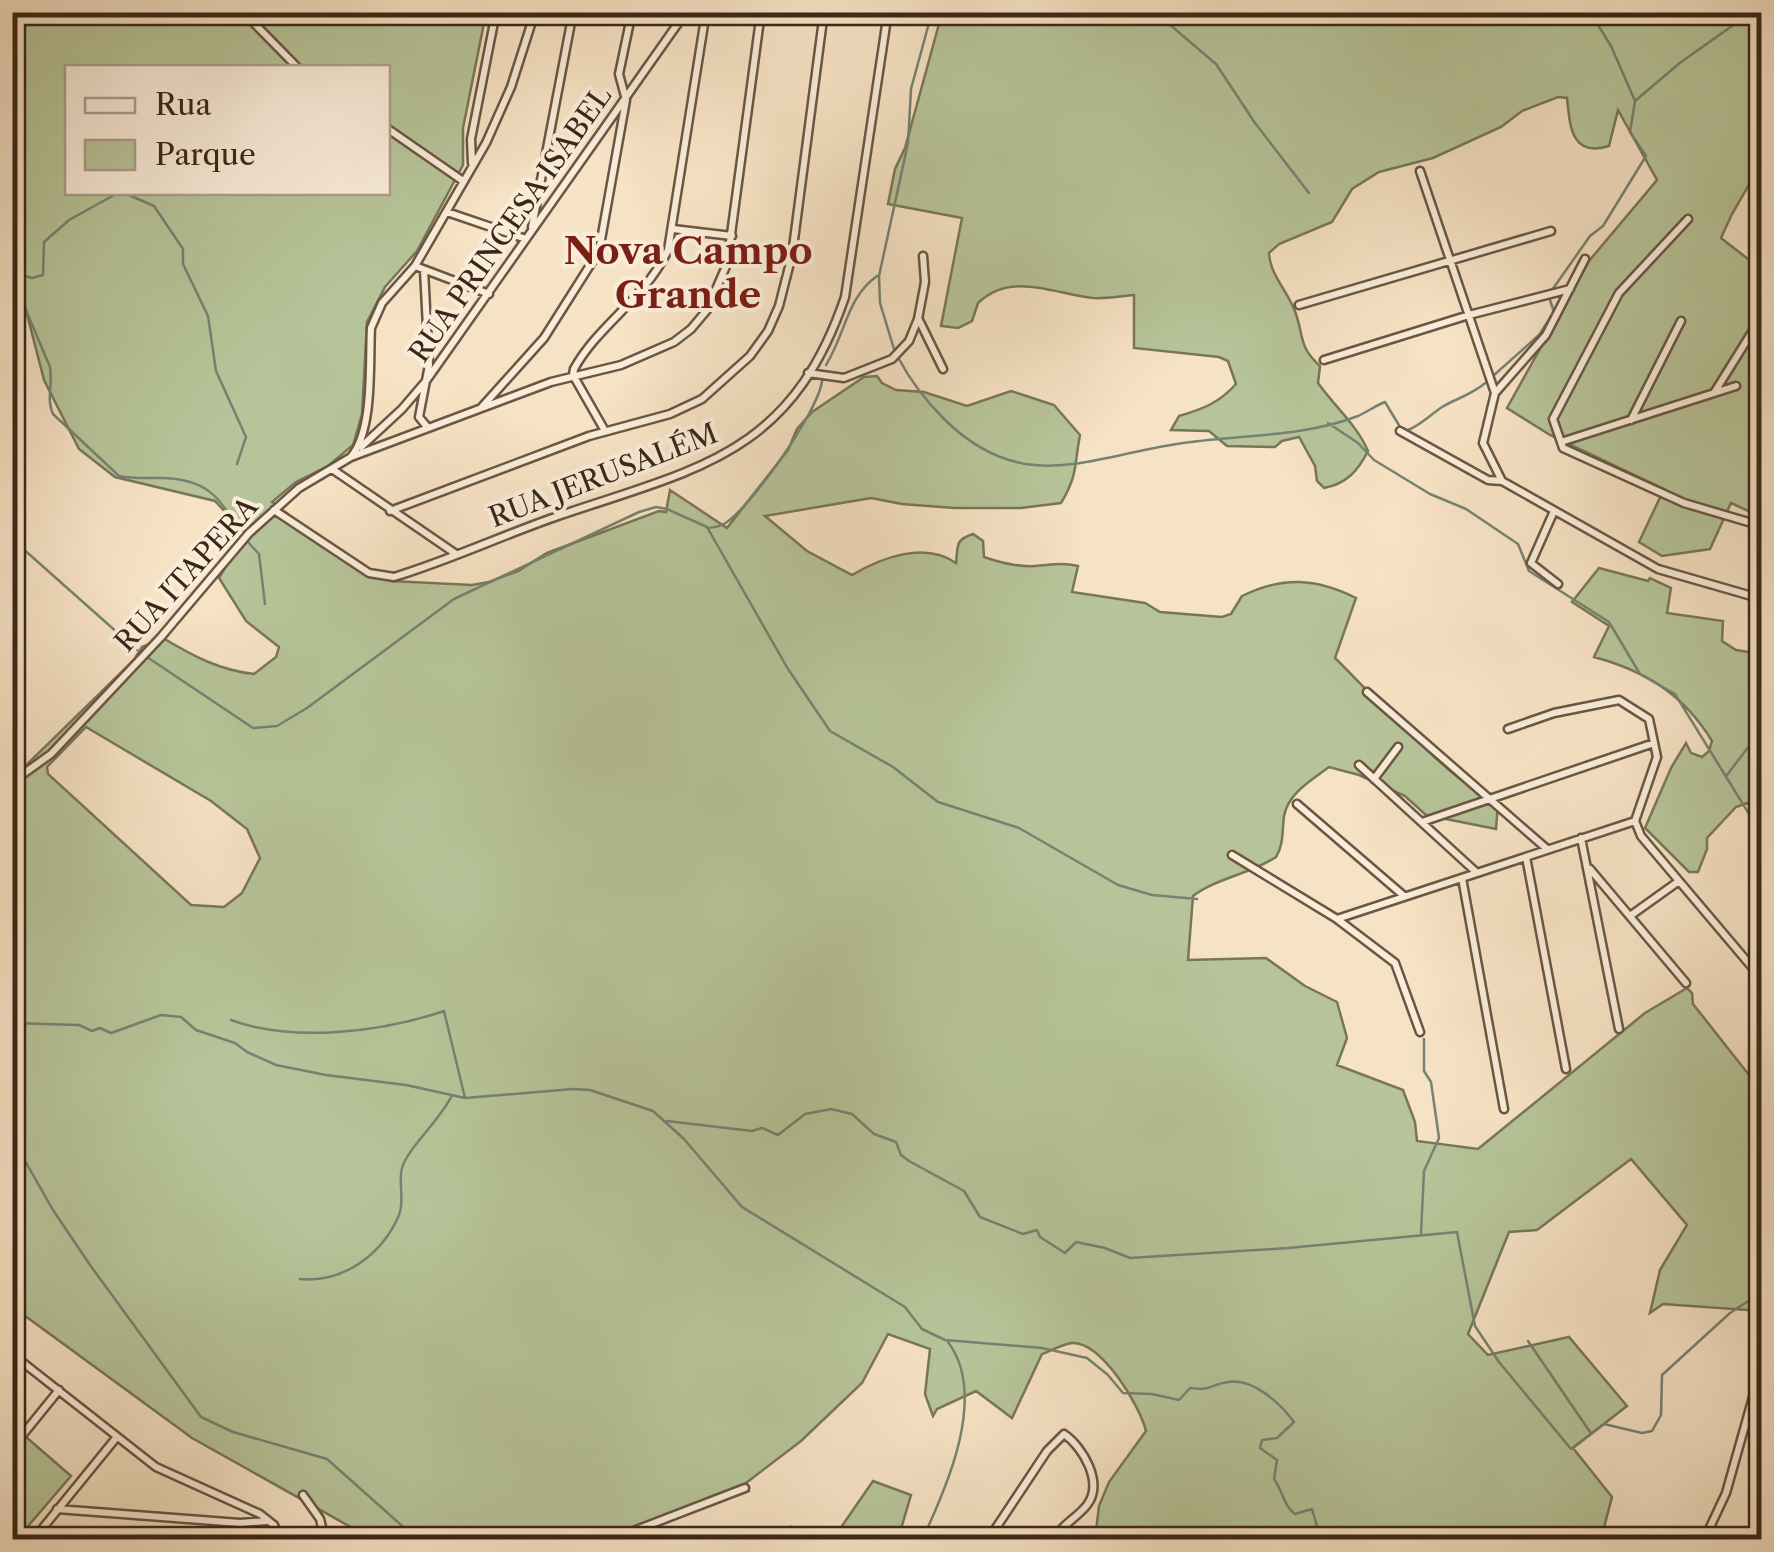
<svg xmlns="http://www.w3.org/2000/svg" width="1774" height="1552" font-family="'Libre Caslon Text',serif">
	<rect width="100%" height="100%" fill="#f6e2c4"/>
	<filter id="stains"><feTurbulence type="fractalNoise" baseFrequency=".002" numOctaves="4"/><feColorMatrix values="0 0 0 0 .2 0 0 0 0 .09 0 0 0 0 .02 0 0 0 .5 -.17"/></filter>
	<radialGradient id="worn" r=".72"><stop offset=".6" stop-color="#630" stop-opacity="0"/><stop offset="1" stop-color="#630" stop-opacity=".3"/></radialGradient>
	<path fill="#b7c499" stroke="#797658" stroke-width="2.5" fill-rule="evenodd" d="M13 13H486L463 128V165L417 251 385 287 367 322 362 414 353 445 328 466 296 482 272 502 361 570 391 581 472 585 489 582 518 571 547 553 659 511 666 512 670 490 727 528 788 450 797 429 812 412 864 377 877 376 882 383 896 390 924 392 967 406 1011 391 1054 405 1080 435C1074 466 1078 475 1061 503L1021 508H954L902 504 871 498 765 516 807 551 852 575C881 558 924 541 956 563 958 545 955 540 973 534L983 541 984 557C1001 563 1018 567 1035 566 1051 565 1062 562 1078 566L1072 592 1145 603 1160 612 1222 617 1231 614 1242 596C1283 576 1316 578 1356 598L1335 658C1367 689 1462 794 1498 802L1496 829 1426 815 1405 796 1359 775 1329 767C1312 780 1288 793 1284 816 1282 830 1284 844 1276 857 1250 874 1217 878 1193 896L1188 960 1266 958 1305 986 1337 1002 1347 1038 1337 1065 1403 1090 1415 1122 1417 1141 1478 1149 1645 1013 1687 988 1692 993 1693 1004 1753 1080 1761 1111V1311L1663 1304 1650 1313 1660 1270 1687 1225 1631 1159 1537 1230 1509 1232 1468 1334 1488 1355 1569 1337 1627 1406 1573 1448 1612 1497 1601 1539H1095L1099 1506 1109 1482 1146 1431C1140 1406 1102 1342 1072 1343 1063 1344 1050 1351 1042 1354L1012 1418 976 1391 937 1409 933 1416 925 1394 930 1349 888 1334 862 1383 801 1441 746 1483 749 1491 609 1539H372L192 1438 13 1307V778L134 660 142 647 163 638C193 656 219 670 254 674L276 657 279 647 246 621 219 578 245 533 215 501 115 477 79 449 44 380 20 287 13 281ZM68 68H388V192H68ZM86 727 211 801 247 829 260 858 242 893 224 907 191 905 48 774 47 767Z
		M942 13H1761V164L1732 214 1721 238 1761 269V517L1731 503 1710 549 1662 556 1639 542 1664 489 1550 435 1507 408 1589 261 1657 180 1618 110 1609 146C1570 158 1570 124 1567 98L1558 97 1522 111 1501 127 1433 158 1379 172 1352 189 1332 222 1279 244 1269 253C1270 276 1289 292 1296 314 1304 338 1299 347 1320 366L1318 383C1335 407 1357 425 1368 451 1358 471 1346 484 1324 488L1317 481 1315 466 1299 437 1282 441 1275 447 1227 446 1209 431 1171 430 1179 416C1203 409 1219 403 1236 384L1228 361 1219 357 1134 348V295C1120 296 1107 299 1093 298 1053 294 1012 271 978 303L972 321 958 328 941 326 962 218 888 204 895 169 905 148Z
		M1599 568 1648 581 1650 578 1671 588 1667 613 1723 621 1722 641 1736 650 1761 654V816L1747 803 1736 807 1707 838V849L1698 872H1689L1645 828 1671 768 1686 743 1691 753 1702 757 1709 751 1712 741C1684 695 1646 671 1594 657L1609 626 1572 602Z
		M26 1437 71 1476 17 1539H13V1453Z
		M873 1481 911 1495 898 1539H833Z"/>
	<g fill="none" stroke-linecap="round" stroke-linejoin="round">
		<path stroke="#768272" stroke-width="2.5" d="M1155 12 1216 64 1255 123 1309 193
			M1635 101 1681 62 1752 12
			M12 272 32 278 43 275 44 242 69 220 116 194 124 193 154 206 183 249V264L208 316 216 371 246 437 237 464
			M12 277 50 367C53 383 46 400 53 414L119 476C133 479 146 478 160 478 204 478 222 496 240 535
			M1552 290 1590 236 1603 226 1646 156 1630 132 1635 101 1611 46 1590 12
			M894 349 880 303 879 276 908 143 911 89 932 12
			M899 359C911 382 927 402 945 420 1027 500 1096 453 1191 442 1244 435 1307 436 1358 416 1367 412 1375 406 1385 402L1400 427
			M826 365C845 335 847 297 877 276
			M1493 376 1539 335 1554 312 1549 297
			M1328 423 1358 443 1374 460 1430 494 1466 509 1518 544 1529 571 1609 622 1640 674 1675 694 1762 835
			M1406 431C1421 425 1430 415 1442 407 1459 397 1470 396 1488 381
			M709 528C714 527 719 527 724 524 750 509 819 410 822 381
			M12 539 137 650
			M247 541 259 554 265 604
			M147 657 253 728 277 726 307 708 454 599 639 512 656 507 667 509 707 527 788 669 830 731 893 767 938 802 1019 828 1118 885 1152 895 1197 899
			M1727 775 1762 729
			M231 1020C293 1043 382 1032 444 1011L465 1098
			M12 1023 79 1025 92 1031 100 1028 111 1033 161 1015 181 1017 196 1030 235 1043 247 1052 276 1065 326 1075 406 1085 465 1098 573 1089 590 1090 653 1111 684 1139 742 1207 905 1307 922 1329 945 1340 1042 1348 1087 1358 1108 1375 1123 1393 1152 1394 1179 1400 1190 1388C1213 1391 1208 1385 1228 1382 1253 1378 1280 1403 1294 1422L1277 1438 1262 1440 1260 1448 1277 1460 1274 1479C1283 1491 1283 1505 1295 1514L1312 1509 1321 1540
			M667 1121 752 1131 762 1128 778 1135 805 1114 831 1109 852 1114 874 1134 896 1142 901 1155 909 1161 964 1191 980 1217 1023 1234 1037 1230 1040 1237 1065 1253 1076 1242 1105 1248 1130 1258 1288 1248 1457 1232 1475 1326 1499 1362 1571 1449 1604 1424 1642 1433 1652 1431 1661 1415 1662 1375 1730 1313 1762 1292
			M12 1138 53 1210 90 1265 201 1417 233 1432 327 1459 418 1540
			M1421 1233 1424 1171 1439 1138 1431 1082 1424 1071V1039
			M300 1279C343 1283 382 1255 399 1215 405 1201 398 1183 402 1168 407 1149 440 1120 451 1097
			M1528 1341 1590 1432
			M922 1540C947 1487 988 1395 948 1342"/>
		<defs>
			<path id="minor" d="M243 12 298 68
				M388 129 463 181
				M472 163 471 139 496 12
				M1420 171 1495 393 1483 443 1502 481 1658 569 1762 599
				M447 212 526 239
				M1688 219 1619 293 1553 419 1563 448 1684 503 1762 526
				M532 227 573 12
				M673 229 732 236
				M415 266 489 294
				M424 270 429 365 419 417 428 428
				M1299 305 1551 231
				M919 320 943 369
				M1324 360 1469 315 1570 289
				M808 373 844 378 892 359 909 341 918 319 925 282 923 256
				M1495 393 1546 335 1585 259
				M1714 393 1762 316
				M481 408 544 338 599 251 626 100 619 74 632 12
				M1631 420 1681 321
				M605 431 573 375 574 369C598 325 645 299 668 250L706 12
				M1400 431 1488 480 1502 481
				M1561 442 1736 386
				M361 447 402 409 426 381 686 12
				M351 457 551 382 621 365 674 342 691 329 707 310 727 264 761 12
				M332 469 456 554
				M274 510 369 573 394 577C450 560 503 535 558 516 699 468 791 455 845 297L888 12
				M390 511 589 436 670 414 702 399 750 356 768 331 779 306 792 255 824 12
				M1554 511 1531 563 1558 584
				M1367 692 1547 849
				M1508 729 1554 713 1619 700 1649 719 1657 757 1635 821 1641 836 1762 979
				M1359 765 1476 872
				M1374 779 1398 747
				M12 782 51 754 161 637 249 533 299 488 351 457C374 430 369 363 371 328L382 303 415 266 486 143 511 87 535 12
				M1297 804 1404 896
				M1422 822 1654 743
				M1581 838 1619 1029
				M1232 855 1337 919 1395 963 1420 1032
				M1526 857 1566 1069
				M1590 869 1686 983
				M1462 878 1504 1109
				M1630 916 1679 881
				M1337 919 1635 821
				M12 1354 156 1467 260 1514 274 1525 280 1540
				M12 1448 59 1390
				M303 1495 320 1519 325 1540
				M57 1509 240 1523 267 1521
				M33 1540 116 1438
				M610 1540 745 1488
				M770 1540 791 1531
				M988 1540 1047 1451 1064 1434C1083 1447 1104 1483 1087 1505 1077 1518 1062 1524 1053 1540
				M1704 1540 1726 1493 1762 1365"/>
		</defs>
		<use href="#minor" stroke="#6a5642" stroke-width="11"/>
		<use href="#minor" stroke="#f9ecd9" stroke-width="6"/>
	</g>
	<g text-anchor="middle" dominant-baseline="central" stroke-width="8" stroke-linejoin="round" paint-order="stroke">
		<g font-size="28" fill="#3b2717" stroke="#f9ecd9">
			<text transform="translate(510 224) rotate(-55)">RUA PRINCESA ISABEL</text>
			<text transform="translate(603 475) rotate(-21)">RUA JERUSALÉM</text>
			<text transform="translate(186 574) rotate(-48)">RUA ITAPERA</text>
		</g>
		<g font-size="38" font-weight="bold" fill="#7a1f14" stroke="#f9ecd9">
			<text x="688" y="250">Nova Campo<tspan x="688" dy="44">Grande</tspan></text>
		</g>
	</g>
	<rect width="1774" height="1552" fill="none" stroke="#f6e2c4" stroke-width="50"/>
	<rect x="15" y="15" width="1744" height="1522" fill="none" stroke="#3b2717" stroke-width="5"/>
	<rect x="25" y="25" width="1724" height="1502" fill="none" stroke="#3b2717" stroke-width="2.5"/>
	<rect x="65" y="65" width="325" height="130" fill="#f9ecd9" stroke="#ad9d8b" stroke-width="2.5"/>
	<rect x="85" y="98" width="50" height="15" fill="#f9ecd9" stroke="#ad9d8b" stroke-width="2.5"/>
	<text x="155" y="115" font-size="30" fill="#3b2717">Rua</text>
	<rect x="85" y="140" width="50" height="30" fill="#b7c499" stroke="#ad9d8b" stroke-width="2.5"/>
	<text x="155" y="165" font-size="30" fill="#3b2717">Parque</text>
	<rect width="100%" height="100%" filter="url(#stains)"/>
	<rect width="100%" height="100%" fill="url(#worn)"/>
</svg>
